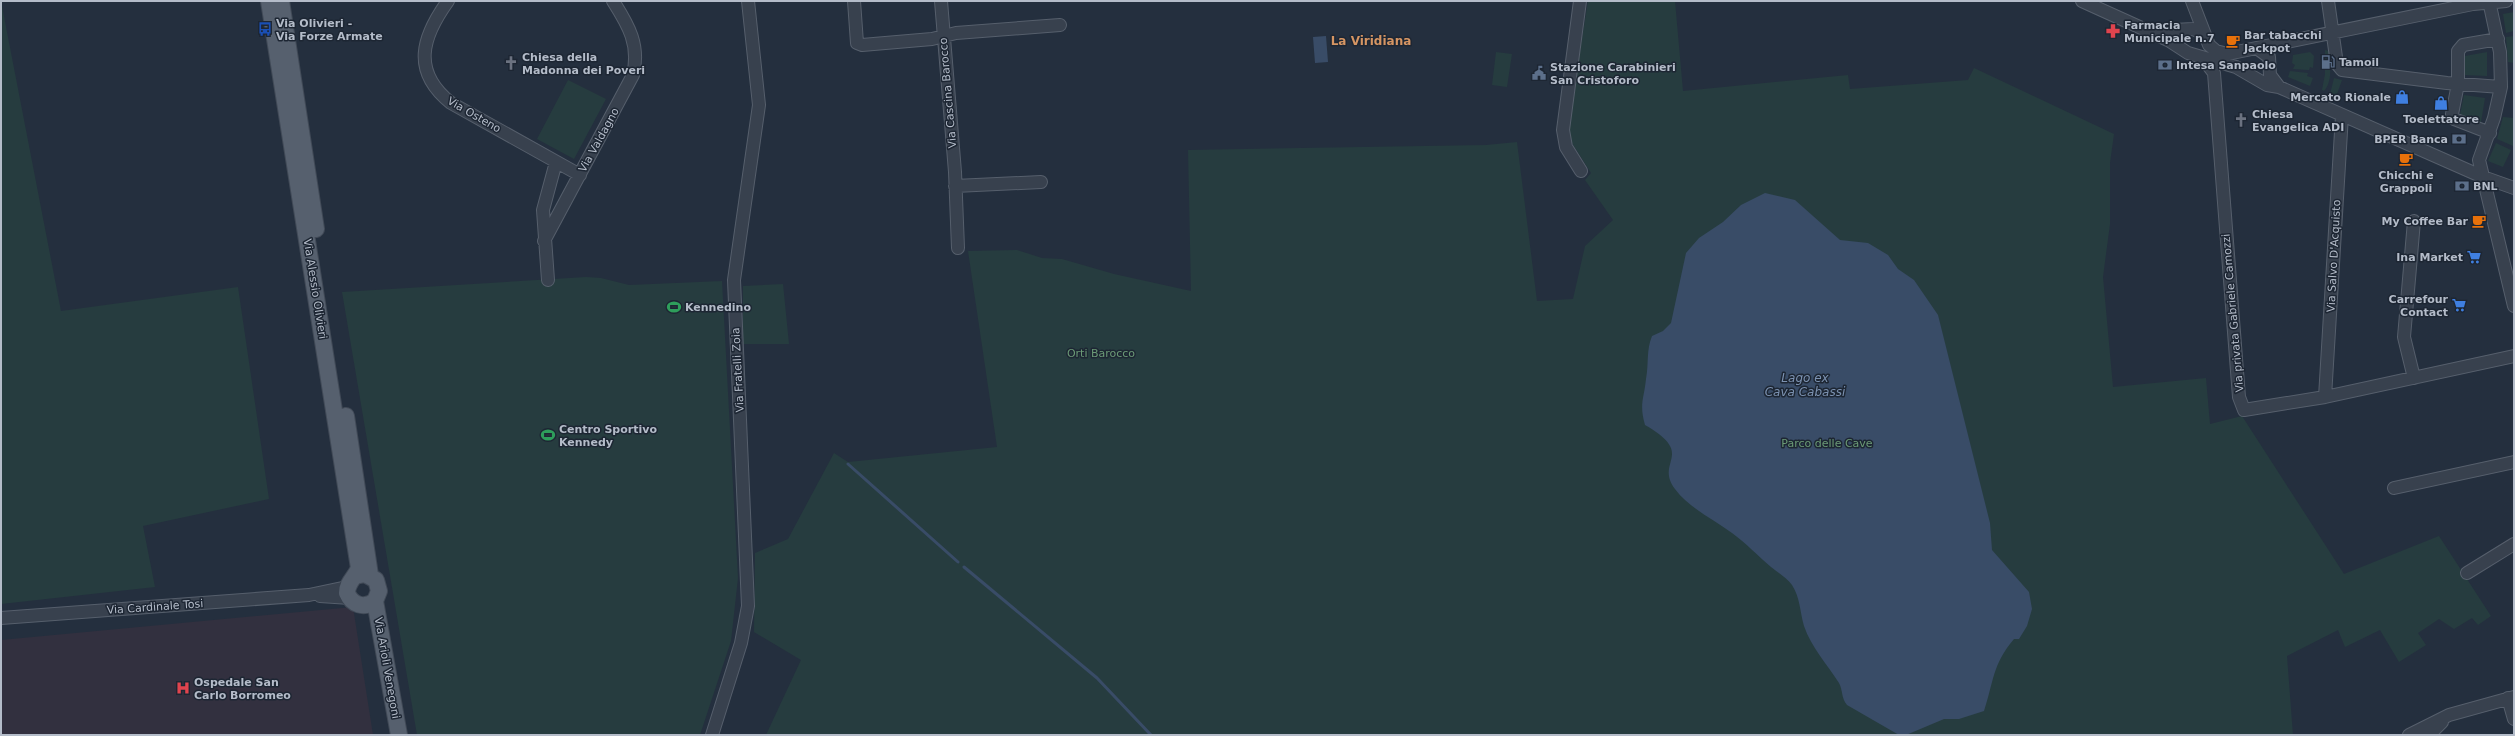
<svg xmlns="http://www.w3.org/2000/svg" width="2515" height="736" font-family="'DejaVu Sans',sans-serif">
	<rect width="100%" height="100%" fill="#242f3e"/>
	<path fill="#32303f" d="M353 607 373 735H1V640Z"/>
	<path fill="#263c3f" d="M1 1 61 311 238 287 269 499 143 526 155 587 1 604Z
		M1588 1H1675L1683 91 1848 75 1850 89 1968 80 1974 68 2114 134 2110 163V224L2103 277 2113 387 2206 378 2210 424 2242 416 2344 574 2439 536 2491 616 2478 625 2472 618 2454 629 2439 619 2418 633 2426 645 2399 662 2380 630 2345 647 2338 630 2287 656 2293 735H766L801 660 754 632 755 553 788 539 834 453 848 462 997 447 968 251 1017 250 1042 258 1062 259 1114 274 1191 291 1188 150 1486 145 1517 142 1537 301 1573 299 1585 246 1613 220 1585 180 1591 173 1570 140 1569 120Z
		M2514 12V31L2506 33 2503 14Z
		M2514 36V63L2508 62 2506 37Z
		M2325 50 2329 51C2330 63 2333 81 2324 91L2322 90 2325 74Z
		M1496 52 1512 54 1507 87 1492 85Z
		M2310 52 2314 56 2313 68 2310 67 2309 70 2293 69 2295 65 2292 63 2293 55Z
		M2487 52V76L2465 75V56Z
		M2290 71 2308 73 2307 76 2313 78 2310 86 2288 77Z
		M2334 78 2342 80 2336 97 2330 94Z
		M568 80 606 99 574 159 537 139Z
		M2464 95 2485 98 2481 122 2460 115Z
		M2503 117 2514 118 2513 146 2497 139Z
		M2496 143 2511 150 2503 167 2488 161Z
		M586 277 601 278 629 285 722 281 738 578 731 641 700 735H417L342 292Z
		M783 284 789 344H743V286Z"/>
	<path fill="#394c67" d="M1326 36 1328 62 1315 63 1313 37Z
		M1765 193 1795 200 1840 240 1868 243 1888 255 1898 269 1914 280 1938 315 1990 523 1992 550 2029 592 2032 609 2027 626 2019 639H2014C1992 665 1994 681 1984 711L1959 719H1944L1906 735H1899L1847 705C1841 698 1843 690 1839 683 1827 664 1811 647 1804 626 1800 612 1800 597 1792 585 1787 578 1777 572 1771 567 1758 556 1746 543 1732 533 1713 519 1689 508 1675 489 1654 461 1697 455 1645 425 1639 404 1644 399 1646 379 1649 363 1646 351 1652 336L1663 331 1671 323 1686 253 1699 238 1723 222 1741 205Z"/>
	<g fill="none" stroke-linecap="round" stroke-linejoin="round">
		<path stroke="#394c67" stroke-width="3" d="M848 464 958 562
			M964 567 1097 678 1151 735"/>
		<defs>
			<path id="minor" d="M448 1C422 37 411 71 451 103L580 175
				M854 1 857 43 862 45 932 39 956 33 1060 25
				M941 1 955 172 958 248
				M1580 1 1563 130 1566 147 1581 171
				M2082 1 2168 40 2188 53 2236 67 2267 85 2279 87 2483 177 2514 188
				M2192 1 2209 45 2216 51 2227 54 2473 4 2506 1
				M2328 1 2337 64 2342 70 2447 83 2501 87
				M2489 1 2500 52 2501 87 2494 118 2479 160 2514 306
				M2154 31 2193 29 2204 34
				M2258 49 2269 57 2270 75 2279 87
				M2202 57 2214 73 2239 397 2244 410 2325 397 2514 356
				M2490 133 2454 119 2452 114 2458 84V51L2463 45 2498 39
				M955 186 1041 182
				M544 241 633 75C640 45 629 26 613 1
				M548 280 543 210 556 162
				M2414 378 2404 337 2414 221
				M2325 397 2342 115
				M2394 488 2514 462
				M2467 573 2514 544
				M320 596 350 598
				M1 618 309 595 347 587
				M2508 698 2514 719
				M712 735 741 643 748 606 734 280 759 105 748 1
				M2409 735 2449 715 2514 697
				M2429 735 2442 722"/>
			<path id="major" d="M269 1 359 568C355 578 347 582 347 593 352 605 364 609 375 601L379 591 376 580 365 574 355 576
				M281 1 316 229
				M346 416 370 575
				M375 601 399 735"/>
		</defs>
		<use href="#minor" stroke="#565f6c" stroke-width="14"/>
		<use href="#major" stroke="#414a57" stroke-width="18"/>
		<use href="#minor" stroke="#38414e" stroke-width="12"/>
		<use href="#major" stroke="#56606e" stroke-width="16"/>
	</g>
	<defs>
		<symbol id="bus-bare" viewBox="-9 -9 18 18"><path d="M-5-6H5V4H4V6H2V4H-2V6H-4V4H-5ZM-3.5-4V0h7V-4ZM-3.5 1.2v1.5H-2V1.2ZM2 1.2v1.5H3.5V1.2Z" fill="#1a4fb4" stroke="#1d2633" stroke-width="2.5" paint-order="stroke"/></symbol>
		<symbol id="pharmacy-bare" viewBox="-9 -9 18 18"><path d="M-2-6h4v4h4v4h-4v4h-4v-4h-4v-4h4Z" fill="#e0444e" stroke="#1d2633" stroke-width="2.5" paint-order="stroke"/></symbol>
		<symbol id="cafe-bare" viewBox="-9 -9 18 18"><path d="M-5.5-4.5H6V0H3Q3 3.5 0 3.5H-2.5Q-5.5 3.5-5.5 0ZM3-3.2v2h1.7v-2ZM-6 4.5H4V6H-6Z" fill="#e8710a" stroke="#1d2633" stroke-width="2.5" paint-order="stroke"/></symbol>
		<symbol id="fuel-bare" viewBox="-9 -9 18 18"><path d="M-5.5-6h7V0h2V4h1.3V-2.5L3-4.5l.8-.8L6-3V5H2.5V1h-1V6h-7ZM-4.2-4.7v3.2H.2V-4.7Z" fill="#5c6f8a" stroke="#1d2633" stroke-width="2.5" paint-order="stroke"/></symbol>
		<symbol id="church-bare" viewBox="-9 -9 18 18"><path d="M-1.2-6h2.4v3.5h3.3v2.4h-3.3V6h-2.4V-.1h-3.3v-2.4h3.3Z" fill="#6b7280" stroke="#1d2633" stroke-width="2.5" paint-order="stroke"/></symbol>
		<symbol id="bank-bare" viewBox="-9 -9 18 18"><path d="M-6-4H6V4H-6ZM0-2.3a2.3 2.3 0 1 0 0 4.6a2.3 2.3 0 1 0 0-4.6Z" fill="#5c6f8a" stroke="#1d2633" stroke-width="2.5" paint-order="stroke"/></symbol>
		<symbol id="civic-bare" viewBox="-9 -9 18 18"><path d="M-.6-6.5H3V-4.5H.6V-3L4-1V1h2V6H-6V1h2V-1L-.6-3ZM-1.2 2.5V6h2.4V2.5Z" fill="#5c6f8a" stroke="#1d2633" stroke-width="2.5" paint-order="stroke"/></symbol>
		<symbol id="shop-bare" viewBox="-9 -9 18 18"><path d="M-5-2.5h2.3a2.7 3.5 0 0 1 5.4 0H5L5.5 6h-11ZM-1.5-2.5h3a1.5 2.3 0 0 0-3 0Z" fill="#3f7fe0" stroke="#1d2633" stroke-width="2.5" paint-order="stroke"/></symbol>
		<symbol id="supermarket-bare" viewBox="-9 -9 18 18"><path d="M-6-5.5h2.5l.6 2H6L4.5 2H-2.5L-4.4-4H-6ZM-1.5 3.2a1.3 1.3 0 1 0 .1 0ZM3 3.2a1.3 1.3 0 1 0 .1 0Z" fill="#3f7fe0" stroke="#1d2633" stroke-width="2.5" paint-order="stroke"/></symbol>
		<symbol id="stadium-bare" viewBox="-9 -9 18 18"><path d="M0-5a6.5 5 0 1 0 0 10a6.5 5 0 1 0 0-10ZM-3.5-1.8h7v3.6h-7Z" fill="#2e9e5b" stroke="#1d2633" stroke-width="2.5" paint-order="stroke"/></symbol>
		<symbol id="hospital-bare" viewBox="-9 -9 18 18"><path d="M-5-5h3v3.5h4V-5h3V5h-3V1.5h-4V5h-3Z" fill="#e0444e" stroke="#1d2633" stroke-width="2.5" paint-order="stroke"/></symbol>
	</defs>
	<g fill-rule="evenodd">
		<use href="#bus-bare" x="255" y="19" width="20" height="20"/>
		<use href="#pharmacy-bare" x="2103" y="21" width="20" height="20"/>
		<use href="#cafe-bare" x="2223" y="31" width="20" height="20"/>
		<use href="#fuel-bare" x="2318" y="52" width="20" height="20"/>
		<use href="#church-bare" x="501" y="53" width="20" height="20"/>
		<use href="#bank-bare" x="2155" y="55" width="20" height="20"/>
		<use href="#civic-bare" x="1529" y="63" width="20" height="20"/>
		<use href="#shop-bare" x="2392" y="87" width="20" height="20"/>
		<use href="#shop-bare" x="2431" y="93" width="20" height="20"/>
		<use href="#church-bare" x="2231" y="110" width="20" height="20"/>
		<use href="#bank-bare" x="2449" y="129" width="20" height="20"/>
		<use href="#cafe-bare" x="2396" y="149" width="20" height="20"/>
		<use href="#bank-bare" x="2452" y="176" width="20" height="20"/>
		<use href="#cafe-bare" x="2469" y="211" width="20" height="20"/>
		<use href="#supermarket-bare" x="2464" y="247" width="20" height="20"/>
		<use href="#supermarket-bare" x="2449" y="295" width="20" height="20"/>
		<use href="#stadium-bare" x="664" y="297" width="20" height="20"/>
		<use href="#stadium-bare" x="538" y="425" width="20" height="20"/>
		<use href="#hospital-bare" x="173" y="678" width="20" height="20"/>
	</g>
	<g text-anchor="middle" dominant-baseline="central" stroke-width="3" stroke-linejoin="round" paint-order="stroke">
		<g font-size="11" font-weight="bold" fill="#b4bcc9" stroke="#1d2633" text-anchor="start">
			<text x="276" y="23">Via Olivieri -<tspan x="276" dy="13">Via Forze Armate</tspan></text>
			<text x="2124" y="25">Farmacia<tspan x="2124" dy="13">Municipale n.7</tspan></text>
			<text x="2244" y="35">Bar tabacchi<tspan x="2244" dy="13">Jackpot</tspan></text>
			<text x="522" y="57">Chiesa della<tspan x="522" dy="13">Madonna dei Poveri</tspan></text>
			<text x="2339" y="62">Tamoil</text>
			<text x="2176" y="65">Intesa Sanpaolo</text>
			<text x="1550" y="67">Stazione Carabinieri<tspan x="1550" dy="13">San Cristoforo</tspan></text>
			<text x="2391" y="97" text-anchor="end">Mercato Rionale</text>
			<text x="2252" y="114">Chiesa<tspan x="2252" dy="13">Evangelica ADI</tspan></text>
			<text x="2441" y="119" text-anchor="middle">Toelettatore</text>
			<text x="2448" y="139" text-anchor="end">BPER Banca</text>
			<text x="2406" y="175" text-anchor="middle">Chicchi e<tspan x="2406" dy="13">Grappoli</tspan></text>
			<text x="2473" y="186">BNL</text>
			<text x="2468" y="221" text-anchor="end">My Coffee Bar</text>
			<text x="2463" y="257" text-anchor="end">Ina Market</text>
			<text x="2448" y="299" text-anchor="end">Carrefour<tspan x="2448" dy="13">Contact</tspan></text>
			<text x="685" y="307">Kennedino</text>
			<text x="559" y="429">Centro Sportivo<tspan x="559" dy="13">Kennedy</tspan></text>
			<text x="194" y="682">Ospedale San<tspan x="194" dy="13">Carlo Borromeo</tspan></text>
		</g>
		<g font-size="11" fill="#b4bcc9" stroke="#1d2633">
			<text transform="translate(948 93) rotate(-95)">Via Cascina Barocco</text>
			<text transform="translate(474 115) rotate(30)">Via Osteno</text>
			<text transform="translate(599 140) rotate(-61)">Via Valdagno</text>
			<text transform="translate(2334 256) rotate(-87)">Via Salvo D'Acquisto</text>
			<text transform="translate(315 289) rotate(81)">Via Alessio Olivieri</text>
			<text transform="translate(2233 313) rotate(-95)">Via privata Gabriele Camozzi</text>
			<text transform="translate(738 370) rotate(-93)">Via Fratelli Zoia</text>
			<text transform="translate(155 607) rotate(-4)">Via Cardinale Tosi</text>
			<text transform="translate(387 668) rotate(80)">Via Arioli Venegoni</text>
		</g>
		<g font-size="11" fill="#6b9a76" stroke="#1d2633">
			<text x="1101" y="353">Orti Barocco</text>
			<text x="1827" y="443">Parco delle Cave</text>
		</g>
		<g font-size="12" font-weight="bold" fill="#d59563" stroke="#1d2633">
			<text x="1371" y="41">La Viridiana</text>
		</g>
		<g font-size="12" font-style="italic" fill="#7c92b1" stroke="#1d2633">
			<text x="1805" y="378">Lago ex<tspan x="1805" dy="14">Cava Cabassi</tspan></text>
		</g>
	</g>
	<rect width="2515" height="736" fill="none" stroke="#b4bcc9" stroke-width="4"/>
</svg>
